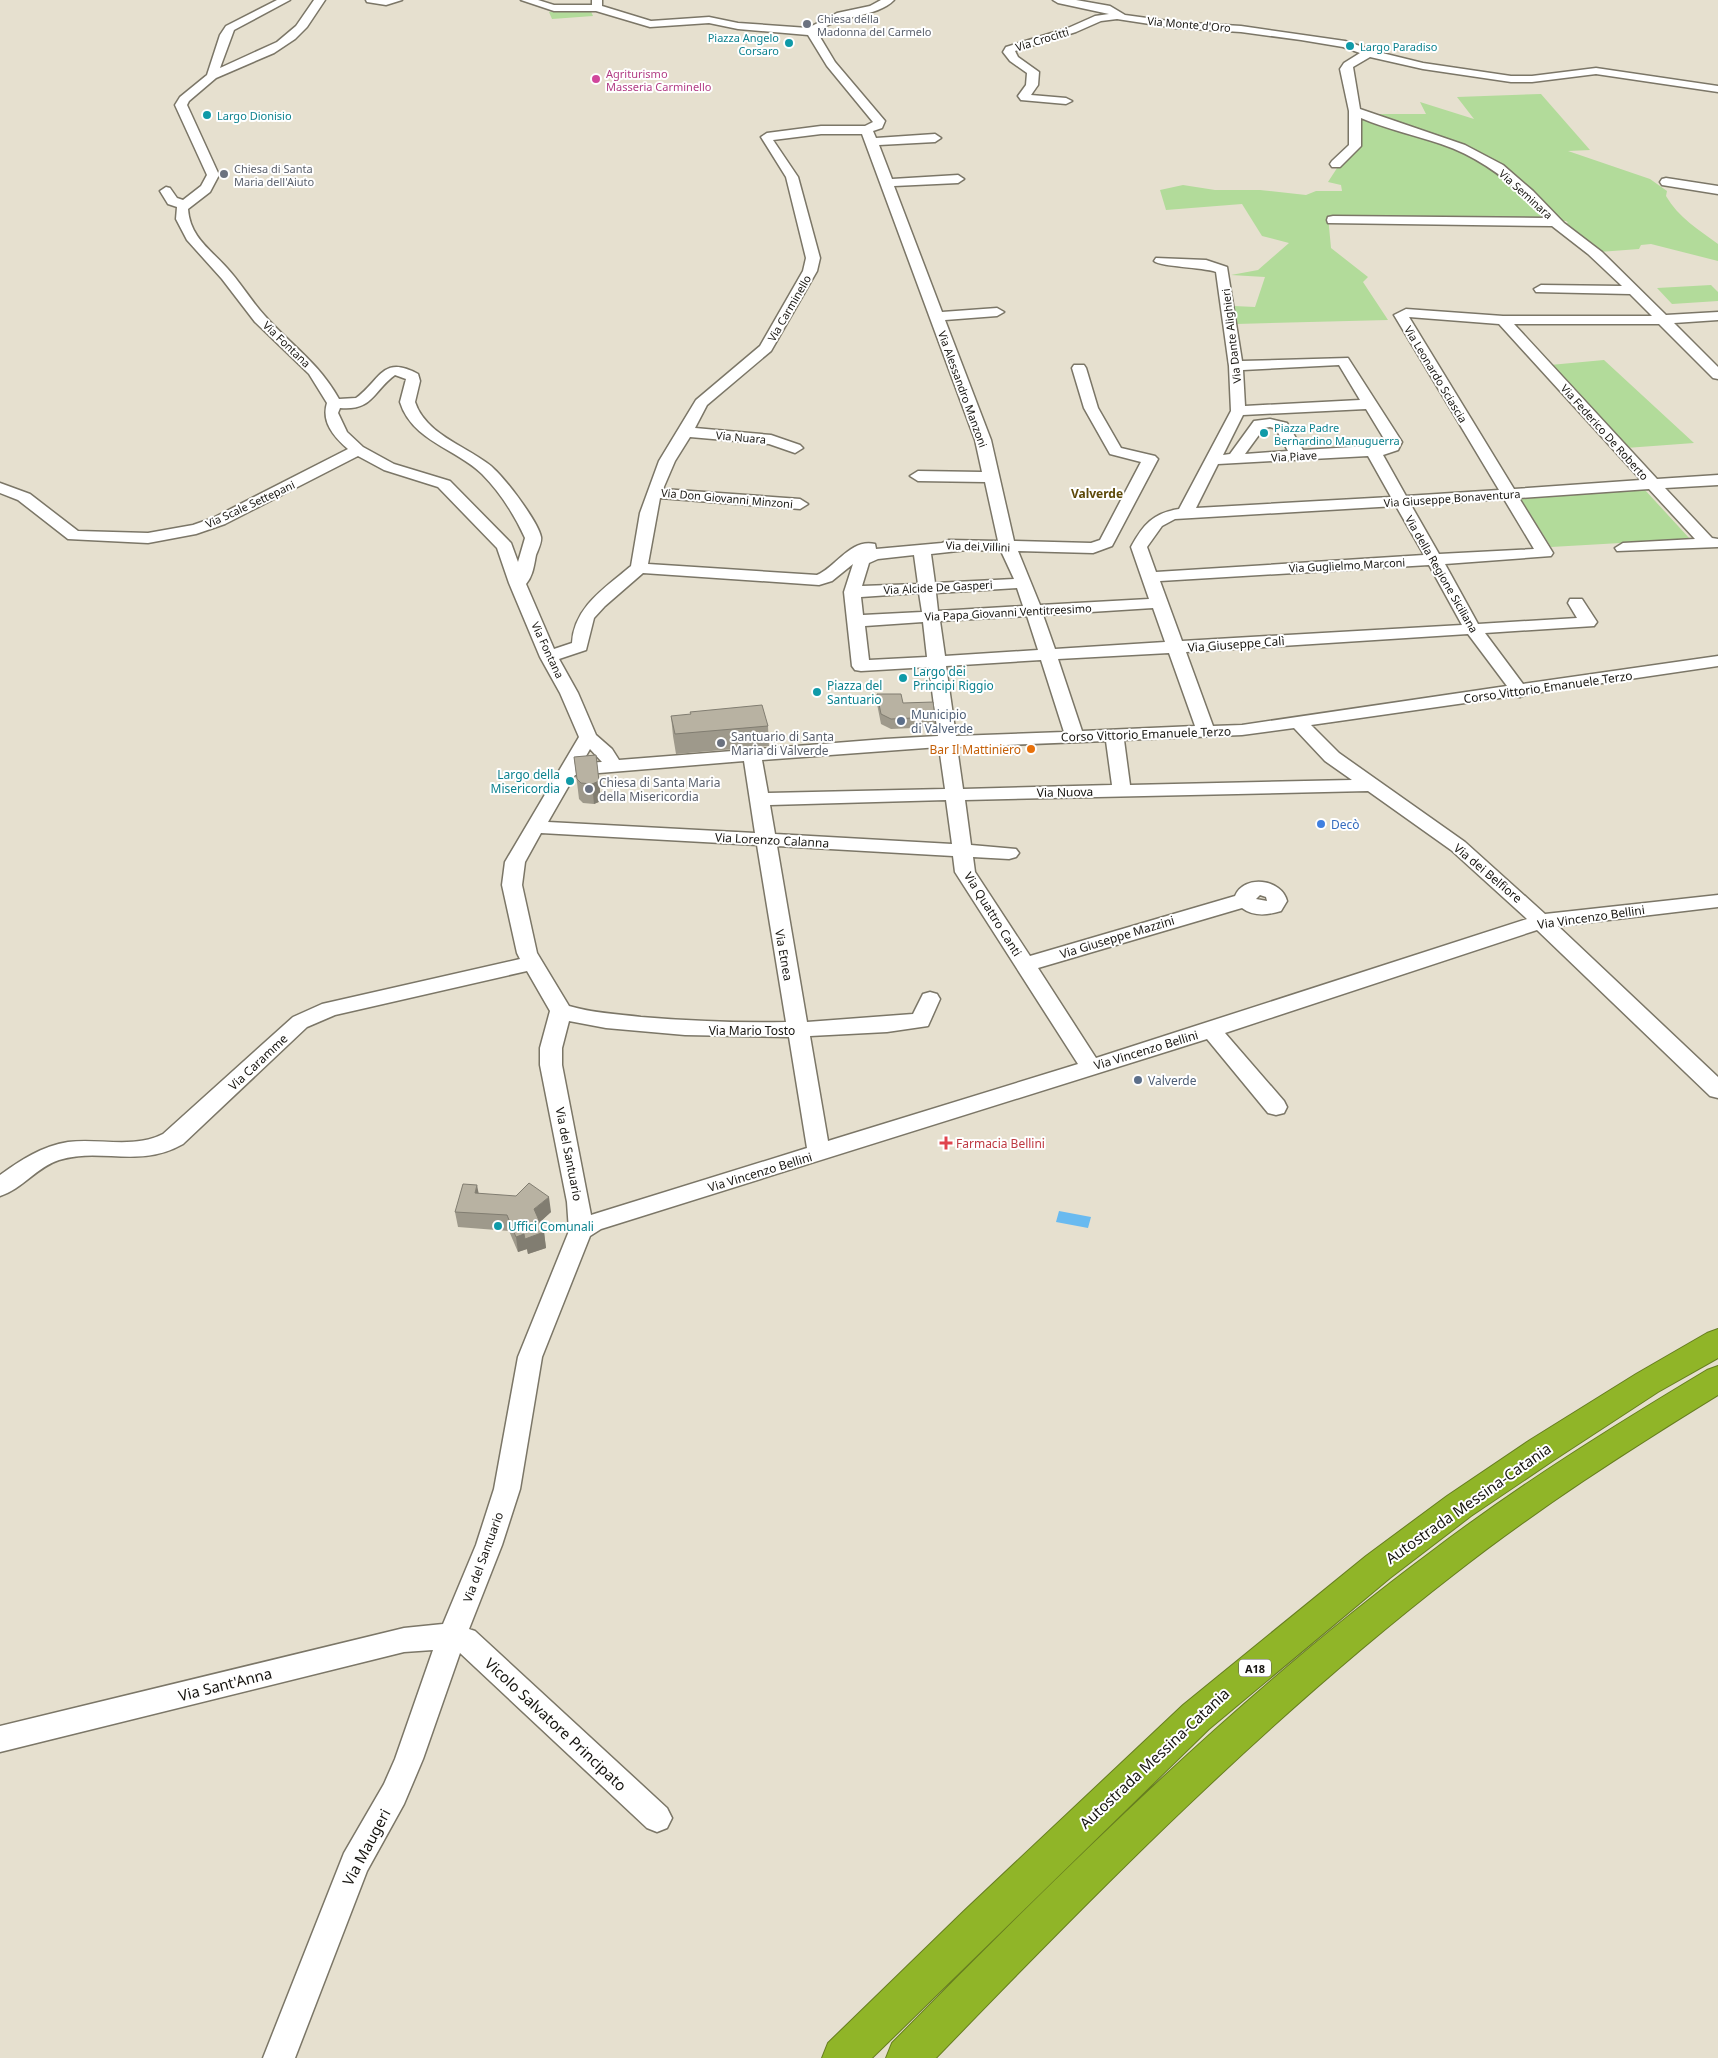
<svg xmlns="http://www.w3.org/2000/svg" width="1718" height="2058" font-family="'Noto Sans',sans-serif">
	<rect width="100%" height="100%" fill="#e6e0cf"/>
	<path fill="#b2db9a" d="M590 9 593 16 552 19 549 12Z
		M1541 94 1590 150 1568 151 1650 179 1667 191 1666 196C1678 217 1699 230 1718 244V261L1651 244 1641 245 1639 249 1599 252 1580 235 1562 223H1568L1566 221H1560L1522 185 1526 183 1516 179 1493 161 1364 114H1426L1420 102 1474 119 1457 97Z
		M1359 116 1380 126 1432 138 1485 163 1526 195 1550 219 1328 216 1331 248 1368 277 1363 282 1388 320 1236 324 1234 306 1255 307 1265 277 1231 275 1258 270 1289 243 1262 236 1242 204 1166 210 1160 190 1183 185 1215 190H1260L1306 195 1316 191H1342L1341 185 1328 182 1339 165 1357 148Z
		M1711 285 1718 292V301L1672 304 1657 288Z
		M1604 360 1694 443 1626 448 1550 365Z
		M1645 490 1690 539 1551 547 1520 498Z"/>
	<path fill="#69baf0" d="M1059 1211 1091 1217 1088 1228 1056 1222Z"/>
	<g fill="none" stroke-linecap="round" stroke-linejoin="round">
		<defs>
			<path id="minor" d="M277 0H290L234 30 220 68 277 42 296 26 314 0H325L307 27 295 39 274 53 216 78 189 101 187 105 219 175 210 192 188 209C190 237 210 249 227 268 241 283 251 301 265 316 293 347 318 362 339 399L356 398C380 381 382 354 418 374L420 381 415 402C425 433 463 445 487 463 501 472 538 521 541 537 542 542 538 550 536 555 534 565 533 576 526 584L554 649 572 643C574 607 605 588 631 566L640 513 659 461 696 400 760 346 803 271 806 258 786 177 761 137 767 133 821 126H865L873 122 827 66 808 35 738 29 709 23 650 27 596 11H554L521 0H538L554 5H592V0H602V6L651 21 709 17 738 23 808 28 837 13 870 6 881 0H894C877 18 839 14 817 32L835 62 885 121 882 128 873 131 876 138 935 134 941 138 935 142 879 145 892 179 958 175 964 179 958 183 894 186 942 312 997 308 1004 312 997 316 945 320 991 440 1014 541 1091 543 1100 540 1141 462 1110 454 1084 408 1072 368 1074 365H1084L1086 368 1098 408 1121 448 1155 456 1158 459 1112 546 1093 553 1018 551 1040 605 1149 599 1131 547C1143 525 1153 513 1179 509L1231 411 1229 366 1216 272C1203 267 1160 267 1154 261L1156 258 1206 260 1227 267 1242 361 1348 358 1402 442 1398 450 1383 455 1406 496 1499 490 1394 315 1406 309 1503 316H1652L1630 294 1536 292 1534 289 1541 285 1622 286 1588 254 1552 226 1328 223 1327 220 1328 217 1333 216 1545 218C1516 185 1483 158 1441 144 1414 135 1387 129 1361 118V146L1340 167H1332L1330 164 1332 161 1349 145V111L1340 69 1344 63 1360 53 1343 47 1301 40 1241 32 1176 28 1117 19 1101 21 1076 32 1015 51 1018 57 1039 72 1038 85 1031 95 1066 98 1072 101 1066 104 1021 100 1018 96 1026 85 1027 73 1010 61 1003 52 1006 47 1068 28 1095 16 1109 14 1058 3 1053 0H1076L1110 6 1125 15 1176 22 1241 26 1345 41 1378 52 1423 63 1511 76H1532L1596 68 1718 86V92L1596 74 1532 82H1511L1423 69 1370 57 1353 67 1360 109 1465 145 1503 165 1533 191 1564 223 1602 252 1666 315 1718 312V320L1674 323 1718 367V379L1713 378 1659 324H1514L1657 479 1718 475V485L1665 488 1712 538 1718 539V547L1617 551 1615 548 1623 543 1695 539 1649 489 1519 498 1553 553 1551 556 1445 564 1478 624 1577 618 1568 603 1570 599H1582L1597 622 1594 626 1485 633 1523 684 1718 656V666L1528 694 1520 697 1514 696 1311 725 1339 753 1465 842 1545 914 1718 895V907L1558 926 1718 1077V1098L1710 1096 1537 930 1225 1033 1284 1101 1287 1107 1284 1113 1276 1115 1268 1113 1207 1039 601 1229 590 1236 542 1357 520 1489 502 1545 469 1629 475 1631 667 1808 672 1818 667 1828 657 1832 647 1828 460 1653 423 1759 404 1804 367 1871 295 2058H263L344 1853 384 1784 395 1759 433 1650 404 1652 0 1752V1726L404 1628 443 1624 476 1545 494 1489 518 1357 569 1231 567 1202 540 1065V1048L550 1011 527 971 335 1015 307 1027 183 1144C139 1169 101 1147 59 1160 37 1167 22 1189 0 1196V1175C21 1160 42 1146 68 1142 99 1138 134 1149 163 1134L293 1017 322 1004 520 959 517 953 502 885 505 862 579 737 560 693 540 657 509 583 497 548 438 487 384 470 358 456 225 524 196 534 148 543 68 539 18 500 0 493V483L30 494 78 531 148 533 193 525 213 518 348 449C334 437 321 422 327 403L309 374 255 322 222 279 187 240 176 219 177 207 168 204 160 191 166 187 170 188 177 198 183 200 201 186 207 175 175 105 180 97 207 75 220 35 226 26ZM821 134H862L975 440 982 472 918 471 910 476 918 481 985 482 998 541 949 540 942 543 876 549 875 544C851 538 836 567 817 575L648 564 660 498 800 509 808 504 800 499 663 489 675 461 690 437 769 444 795 453 803 448 800 445 771 435 695 428 707 405 771 351 817 271 820 258 798 177 773 140ZM1409 317 1499 324 1641 480 1514 489ZM1339 365 1360 400 1245 406 1243 370ZM395 375 406 379 400 402C412 441 457 449 482 474 500 492 515 516 525 538L518 562 511 543 450 481 394 464 363 447 347 432 338 413 340 408C373 411 373 391 395 375ZM1366 409 1386 442V445L1303 450 1287 423 1270 419 1254 421 1230 454 1223 455 1243 415ZM1270 427 1276 429 1288 451 1245 454 1264 428ZM1368 456 1391 497 1196 508 1218 464ZM1504 499 1534 549 1439 554 1411 505ZM1396 506 1424 555 1156 572 1147 547 1162 526 1175 519ZM967 550 1001 551 1014 579 935 583 931 554ZM914 555 918 584 862 586 869 563 878 559ZM853 564 844 592 852 666 855 670 861 671 929 667 938 736 885 739 619 760 612 749 596 735 578 693 559 659 586 650 594 618 605 606 643 573 819 585 832 581ZM1429 565 1462 625 1182 641 1160 581ZM1017 588 1023 606 938 611 936 593ZM919 593 922 612 863 615 861 597ZM1153 608 1165 642 1055 649 1043 615ZM1027 616 1038 650 945 656 940 621ZM923 622 927 657 869 660 865 626ZM1468 634 1507 686 1242 725 1213 726 1186 652ZM1169 653 1195 726 1082 731 1058 659ZM1041 660 1064 732 956 736 946 666ZM1294 728 1325 761 1352 780 1130 785 1124 740 1242 735ZM1106 741 1112 785 963 789 957 747ZM939 747 945 789 768 793 762 760ZM590 749 602 762 582 763ZM744 761 755 833 548 822 575 775ZM1368 791 1451 850 1527 919 1096 1058 1038 968 1242 908C1254 917 1268 915 1281 911L1287 901C1282 879 1244 874 1235 896L1030 956 975 872 973 857 1009 859 1016 857 1019 853 1016 849 971 845 965 800ZM946 800 952 844 775 834 770 805ZM541 833 757 845 786 1022C738 1023 689 1021 641 1017 616 1014 592 1013 569 1006L537 953 522 885 525 862ZM777 846 953 856 955 872 1078 1064 828 1141 810 1036 887 1032 928 1026 940 999 937 994 930 992 923 994 913 1014 807 1022ZM1260 895 1266 897 1267 901 1256 899ZM569 1021 606 1028 685 1035 789 1037 807 1148 591 1215 562 1065V1048Z
				M366 0H402L386 5 367 2Z
				M1666 178 1718 186V194L1662 185 1660 182 1662 179Z"/>
			<path id="highway" d="M1718 1329V1358L1658 1392 1554 1460 1471 1516 1390 1578 1209 1729 872 2058H822L828 2043 964 1911 1183 1705 1366 1556 1447 1496 1530 1440 1636 1374 1707 1333Z
				M1718 1366V1395C1627 1451 1537 1509 1453 1575 1266 1720 1100 1888 936 2058H886L892 2043C1063 1870 1236 1697 1431 1552 1519 1485 1612 1427 1707 1370Z"/>
		</defs>
		<use href="#minor" stroke="#7b7667" stroke-width="3"/>
		<use href="#highway" stroke="#667d20" stroke-width="2"/>
		<use href="#minor" fill="#fff" fill-rule="evenodd"/>
		<use href="#highway" fill="#90b528" fill-rule="evenodd"/>
	</g>
	<path fill="#9e998b" d="M877 694 903 703 935 717V727L891 729 881 724 877 704Z
		M671 716 768 726 769 746 676 754 673 736Z
		M596 755 601 801 594 804 583 803 579 799 574 757Z
		M479 1194 551 1212 539 1222 544 1232 546 1248 528 1254 527 1249 518 1252 509 1231 458 1227 455 1212Z"/>
	<path fill="#817d71" d="M599 781 601 801 594 804 592 784Z
		M477 1185 480 1200 475 1193Z
		M549 1197 551 1212 537 1225 534 1209Z
		M544 1232 546 1248 528 1254 525 1239Z
		M524 1234 527 1249 518 1252 516 1237Z"/>
	<path fill="#b8b2a2" stroke="#817d71" d="M877 694H901L903 703 933 702 935 717 891 719 881 714Z
		M762 705 768 726 675 734 671 716 691 714 690 712Z
		M596 755 599 781 592 784 581 783 577 779 574 757Z
		M529 1183 549 1197 534 1209 544 1232 525 1239 524 1234 516 1237 507 1215 455 1212 463 1184 477 1185 475 1193 516 1196Z"/>
	<g fill="#6b7280" stroke="#fff" stroke-width="2">
		<circle cx="807" cy="24" r="5"/>
		<circle cx="224" cy="174" r="5"/>
		<circle cx="721" cy="743" r="5"/>
		<circle cx="589" cy="789" r="5"/>
	</g>
	<g fill="#0f9aa8" stroke="#fff" stroke-width="2">
		<circle cx="789" cy="43" r="5"/>
		<circle cx="1350" cy="46" r="5"/>
		<circle cx="207" cy="115" r="5"/>
		<circle cx="1264" cy="433" r="5"/>
		<circle cx="903" cy="678" r="5"/>
		<circle cx="817" cy="692" r="5"/>
		<circle cx="570" cy="781" r="5"/>
		<circle cx="498" cy="1226" r="5"/>
	</g>
	<circle fill="#d1479c" stroke="#fff" stroke-width="2" cx="596" cy="79" r="5"/>
	<g fill="#5c6f8a" stroke="#fff" stroke-width="2">
		<circle cx="901" cy="721" r="5"/>
		<circle cx="1138" cy="1080" r="5"/>
	</g>
	<circle fill="#e8710a" stroke="#fff" stroke-width="2" cx="1031" cy="749" r="5"/>
	<circle fill="#3f7fe0" stroke="#fff" stroke-width="2" cx="1321" cy="824" r="5"/>
	<path fill="#e0444e" stroke="#fff" stroke-width="2" d="M943.5 1135.5h5v5h5v5h-5v5h-5v-5h-5v-5h5z"/>
	<g text-anchor="middle" dominant-baseline="central" stroke-width="4" stroke-linejoin="round" paint-order="stroke">
		<g font-size="11" fill="#5b616d" stroke="#fff" text-anchor="start">
			<text x="817" y="18">Chiesa della<tspan x="817" dy="13">Madonna del Carmelo</tspan></text>
			<text x="234" y="168">Chiesa di Santa<tspan x="234" dy="13">Maria dell'Aiuto</tspan></text>
		</g>
		<g font-size="11" fill="#171510" stroke="#fff">
			<text transform="translate(1189 24) rotate(5)">Via Monte d'Oro</text>
			<text transform="translate(1042 39) rotate(-17)">Via Crocitti</text>
			<text transform="translate(1526 194) rotate(42)">Via Seminara</text>
			<text transform="translate(789 308) rotate(-60)">Via Carminello</text>
			<text transform="translate(1231 336) rotate(-97)">Via Dante Alighieri</text>
			<text transform="translate(287 344) rotate(44)">Via Fontana</text>
			<text transform="translate(1436 374) rotate(59)">Via Leonardo Sciascia</text>
			<text transform="translate(963 389) rotate(70)">Via Alessandro Manzoni</text>
			<text transform="translate(1605 432) rotate(48)">Via Federico De Roberto</text>
			<text transform="translate(741 437) rotate(5)">Via Nuara</text>
			<text transform="translate(1294 456) rotate(-3)">Via Piave</text>
			<text transform="translate(727 498) rotate(5)">Via Don Giovanni Minzoni</text>
			<text transform="translate(1452 498) rotate(-4)">Via Giuseppe Bonaventura</text>
			<text transform="translate(250 504) rotate(-25)">Via Scale Settepani</text>
			<text transform="translate(978 546) rotate(2)">Via dei Villini</text>
			<text transform="translate(1347 565) rotate(-3)">Via Guglielmo Marconi</text>
			<text transform="translate(1442 574) rotate(60)">Via della Regione Siciliana</text>
			<text transform="translate(938 587) rotate(-3)">Via Alcide De Gasperi</text>
			<text transform="translate(1008 612) rotate(-3)">Via Papa Giovanni Ventitreesimo</text>
			<text transform="translate(548 650) rotate(65)">Via Fontana</text>
		</g>
		<g font-size="11" fill="#0d838f" stroke="#fff" text-anchor="start">
			<text x="779" y="37" text-anchor="end">Piazza Angelo<tspan x="779" dy="13">Corsaro</tspan></text>
			<text x="1360" y="46">Largo Paradiso</text>
			<text x="217" y="115">Largo Dionisio</text>
			<text x="1274" y="427">Piazza Padre<tspan x="1274" dy="13">Bernardino Manuguerra</tspan></text>
		</g>
		<g font-size="11" fill="#b23c85" stroke="#fff" text-anchor="start">
			<text x="606" y="73">Agriturismo<tspan x="606" dy="13">Masseria Carminello</tspan></text>
		</g>
		<rect fill="#fff" stroke="#5d5b58" stroke-width="1" x="1239" y="1659.5" width="32" height="17" rx="4"/>
		<g font-size="11" font-weight="bold" fill="#171510">
			<text x="1255" y="1668">A18</text>
		</g>
		<g font-size="12" font-weight="bold" fill="#5d4909" stroke="#fff">
			<text x="1097" y="493">Valverde</text>
		</g>
		<g font-size="12" fill="#171510" stroke="#fff">
			<text transform="translate(1236 644) rotate(-4)">Via Giuseppe Calì</text>
			<text transform="translate(1548 687) rotate(-8)">Corso Vittorio Emanuele Terzo</text>
			<text transform="translate(1146 734) rotate(-2)">Corso Vittorio Emanuele Terzo</text>
			<text transform="translate(1065 792) rotate(-1)">Via Nuova</text>
			<text transform="translate(772 840) rotate(3)">Via Lorenzo Calanna</text>
			<text transform="translate(1488 873) rotate(40)">Via dei Belfiore</text>
			<text transform="translate(993 914) rotate(58)">Via Quattro Canti</text>
			<text transform="translate(1591 917) rotate(-8)">Via Vincenzo Bellini</text>
			<text transform="translate(1117 937) rotate(-17)">Via Giuseppe Mazzini</text>
			<text transform="translate(784 955) rotate(80)">Via Etnea</text>
			<text x="752" y="1030">Via Mario Tosto</text>
			<text transform="translate(1146 1050) rotate(-17)">Via Vincenzo Bellini</text>
			<text transform="translate(258 1062) rotate(-43)">Via Caramme</text>
			<text transform="translate(569 1154) rotate(79)">Via del Santuario</text>
			<text transform="translate(760 1172) rotate(-17)">Via Vincenzo Bellini</text>
			<text transform="translate(483 1557) rotate(-70)">Via del Santuario</text>
		</g>
		<g font-size="12" fill="#0d838f" stroke="#fff" text-anchor="start">
			<text x="913" y="671">Largo dei<tspan x="913" dy="14">Principi Riggio</tspan></text>
			<text x="827" y="685">Piazza del<tspan x="827" dy="14">Santuario</tspan></text>
			<text x="560" y="774" text-anchor="end">Largo della<tspan x="560" dy="14">Misericordia</tspan></text>
			<text x="508" y="1226">Uffici Comunali</text>
		</g>
		<g font-size="12" fill="#4e5e75" stroke="#fff" text-anchor="start">
			<text x="911" y="714">Municipio<tspan x="911" dy="14">di Valverde</tspan></text>
			<text x="1148" y="1080">Valverde</text>
		</g>
		<g font-size="12" fill="#5b616d" stroke="#fff" text-anchor="start">
			<text x="731" y="736">Santuario di Santa<tspan x="731" dy="14">Maria di Valverde</tspan></text>
			<text x="599" y="782">Chiesa di Santa Maria<tspan x="599" dy="14">della Misericordia</tspan></text>
		</g>
		<g font-size="12" fill="#c56008" stroke="#fff" text-anchor="end">
			<text x="1021" y="749">Bar Il Mattiniero</text>
		</g>
		<g font-size="12" fill="#366cbe" stroke="#fff" text-anchor="start">
			<text x="1331" y="824">Decò</text>
		</g>
		<g font-size="12" fill="#be3a42" stroke="#fff" text-anchor="start">
			<text x="956" y="1143">Farmacia Bellini</text>
		</g>
		<g font-size="15" fill="#171510" stroke="#fff">
			<text transform="translate(1468 1503) rotate(-35)">Autostrada Messina-Catania</text>
			<text transform="translate(225 1684) rotate(-14)">Via Sant'Anna</text>
			<text transform="translate(556 1724) rotate(43)">Vicolo Salvatore Principato</text>
			<text transform="translate(1154 1758) rotate(-43)">Autostrada Messina-Catania</text>
			<text transform="translate(366 1847) rotate(-62)">Via Maugeri</text>
		</g>
	</g>
</svg>
